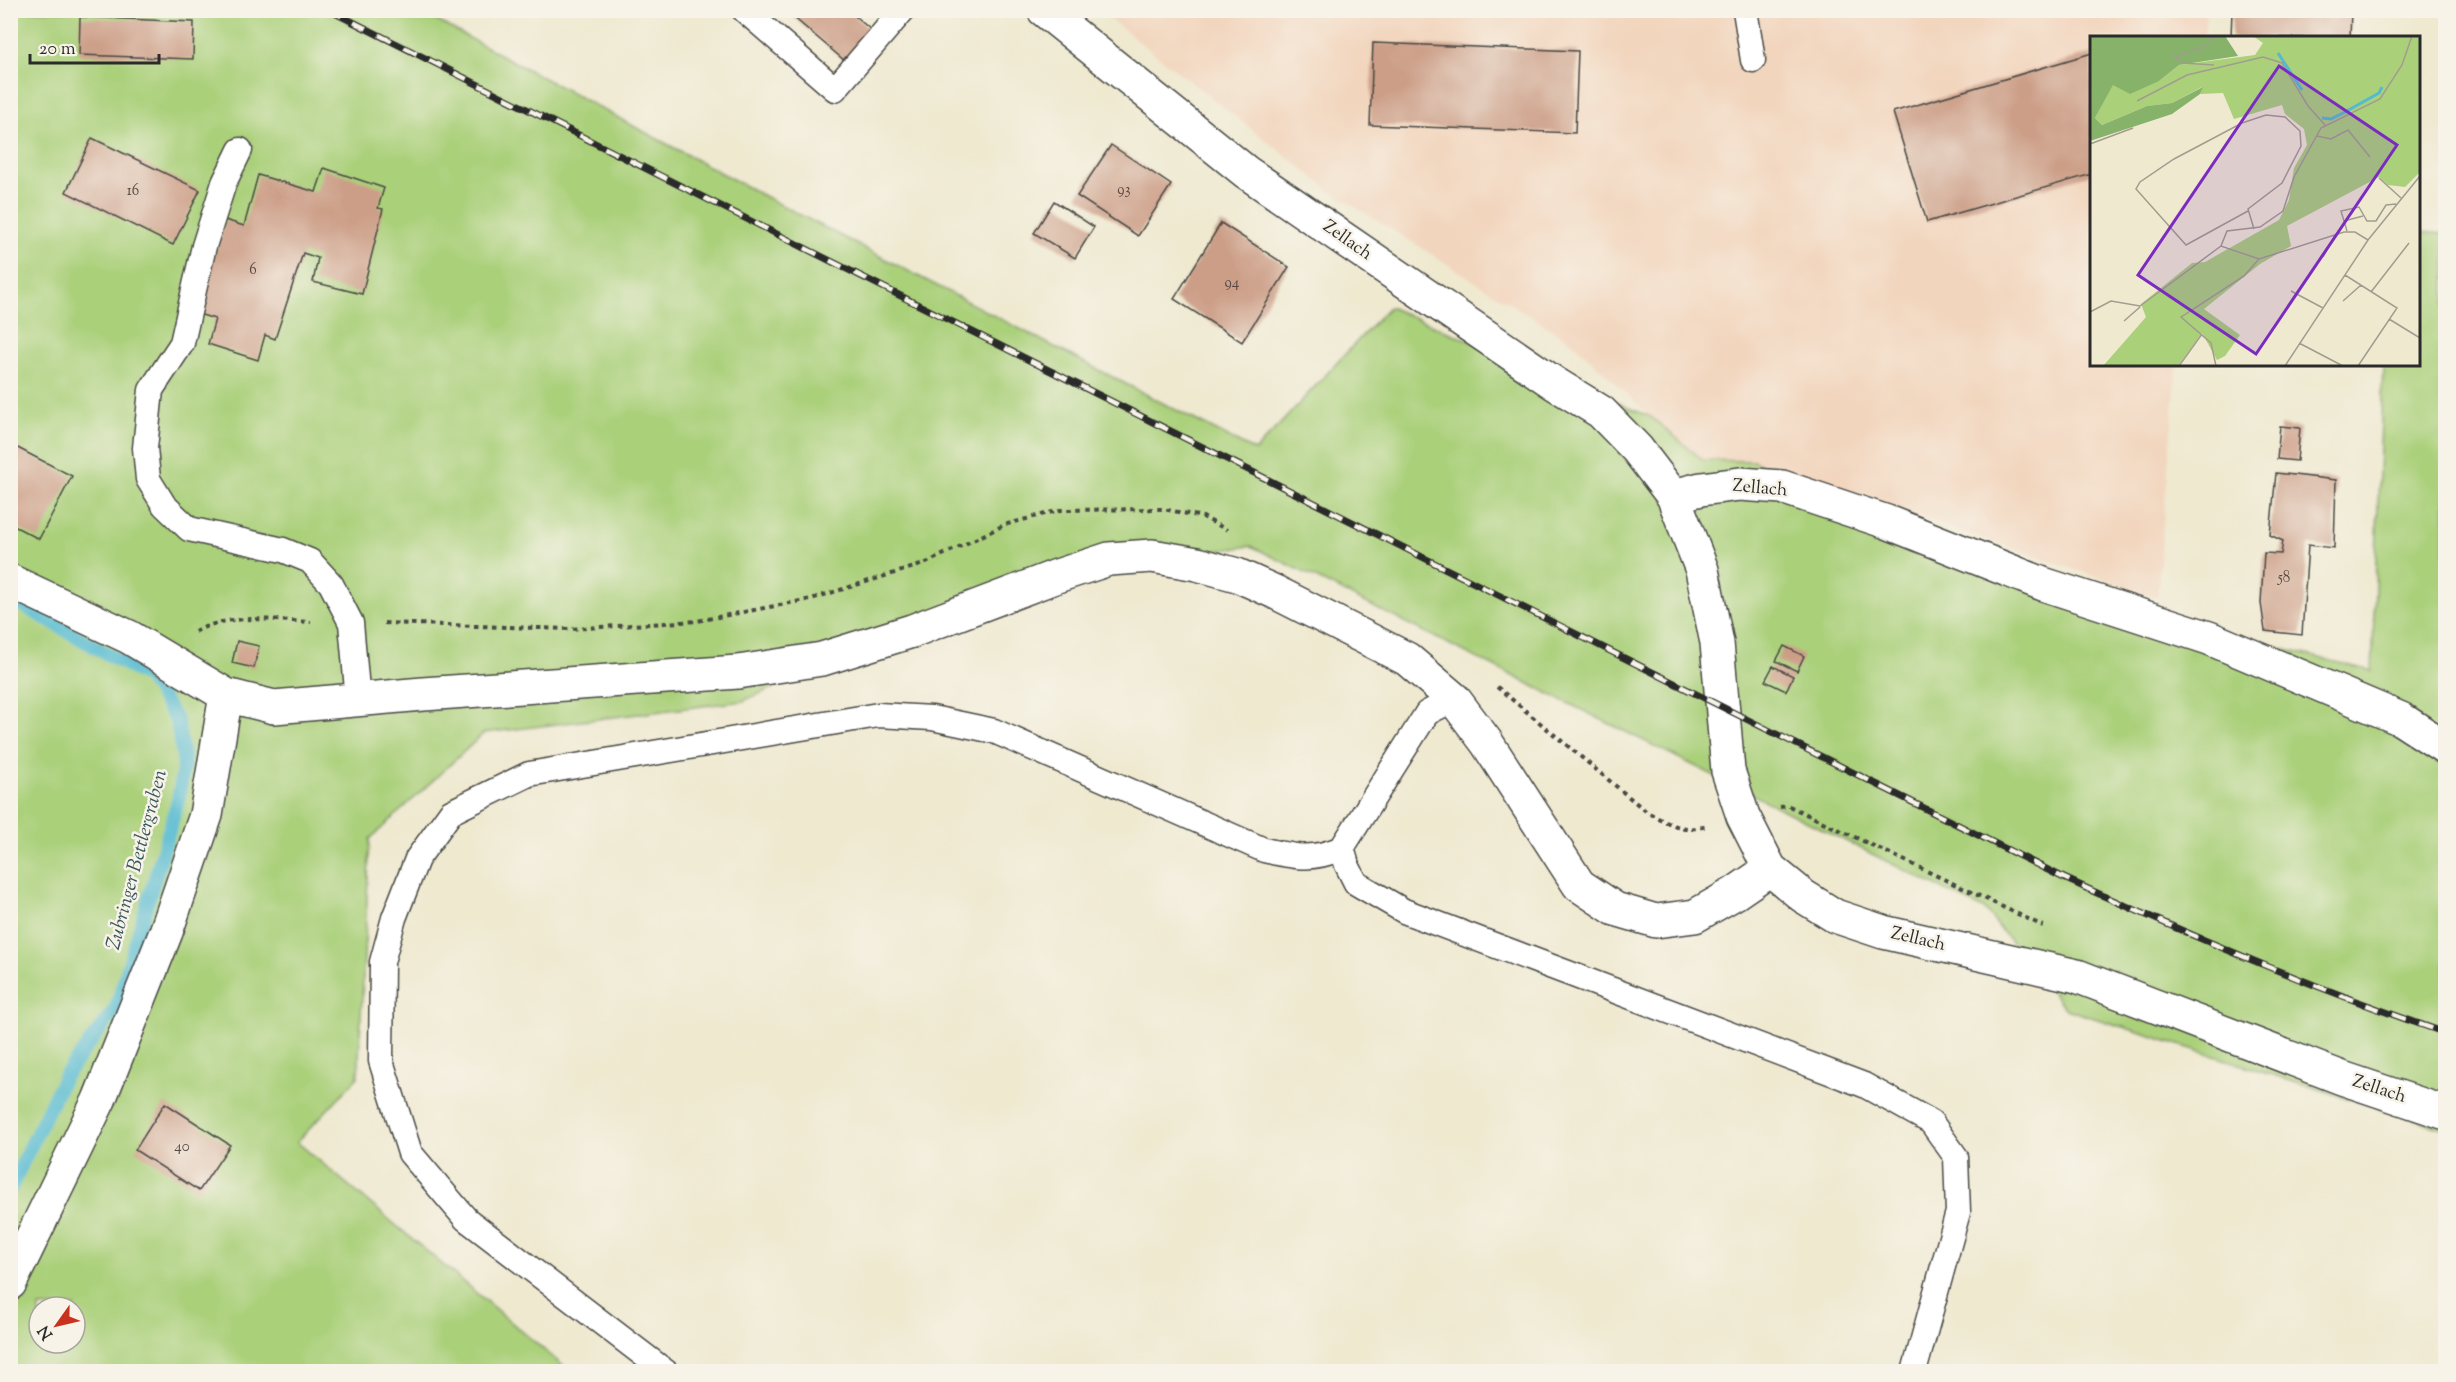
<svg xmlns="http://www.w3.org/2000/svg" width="2456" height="1382" font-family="'Sorts Mill Goudy',serif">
	<rect width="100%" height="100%" fill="#f7f3e8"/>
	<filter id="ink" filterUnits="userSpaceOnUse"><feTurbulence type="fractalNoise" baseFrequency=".0167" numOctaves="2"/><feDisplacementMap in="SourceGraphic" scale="12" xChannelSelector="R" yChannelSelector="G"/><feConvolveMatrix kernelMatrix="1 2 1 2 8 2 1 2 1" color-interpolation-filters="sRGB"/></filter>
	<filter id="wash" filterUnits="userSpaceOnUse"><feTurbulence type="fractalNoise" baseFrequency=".008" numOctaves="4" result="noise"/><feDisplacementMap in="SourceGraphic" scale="24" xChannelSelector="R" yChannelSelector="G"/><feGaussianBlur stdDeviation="1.35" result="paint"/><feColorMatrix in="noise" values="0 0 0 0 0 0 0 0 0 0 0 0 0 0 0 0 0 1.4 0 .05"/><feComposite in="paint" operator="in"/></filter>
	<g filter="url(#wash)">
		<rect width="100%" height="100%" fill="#efe9d0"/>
		<path fill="#f2d5bd" d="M1100 11H2206L2204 37 2092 38V364L2177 365 2157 597 1753 461 1703 460 1651 417 1572 342 1335 194Z"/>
		<path fill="#aad07a" stroke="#6a7e52" stroke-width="1.5" fill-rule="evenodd" d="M10 11H419L762 195 1255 451 1389 307 1651 417 1703 460 1753 461 2085 600 2372 671 2383 365 2418 364 2419 232 2445 234V1129L2066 1009 1985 910 1251 546 1029 576 743 701 484 733 370 839 358 1077 297 1142 569 1371H11ZM39 1307H75V1343H39Z"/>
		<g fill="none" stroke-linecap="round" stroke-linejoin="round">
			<path stroke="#53bad1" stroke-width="14" d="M10 598 149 678 177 721 184 763 178 801 116 1008 64 1077 10 1189"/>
		</g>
		<g id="blocks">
			<path fill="#cc9e87" d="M785 10H848L871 30 845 61Z
				M2232 10H2351L2350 38H2231Z
				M80 17 194 22 193 59 79 55Z
				M1373 43 1578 51 1575 133 1370 125Z
				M2092 53V174L1927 222 1893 112Z
				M92 138 200 190 173 245 66 192Z
				M1111 145 1171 185 1138 236 1077 196Z
				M324 168 384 188 378 208 383 209 362 294 313 282 318 258 303 253 275 339 265 335 258 360 208 344 215 319 195 313 225 220 244 226 258 175 316 192Z
				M1054 201 1094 227 1075 258 1034 233Z
				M1221 223 1289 267 1242 342 1174 299Z
				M2280 426 2300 428 2297 461 2277 459Z
				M10 444 72 476 39 539 10 524Z
				M2276 473 2336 480 2334 548 2308 545 2302 635 2265 631 2261 603 2264 553 2281 554 2283 541 2270 535Z
				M237 641 259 646 254 668 232 663Z
				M1784 646 1804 656 1797 671 1776 661Z
				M1773 666 1793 676 1786 691 1765 681Z
				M165 1103 230 1145 199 1191 135 1150Z"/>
		</g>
	</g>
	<g filter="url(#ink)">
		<use href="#blocks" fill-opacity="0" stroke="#484844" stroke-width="1.5"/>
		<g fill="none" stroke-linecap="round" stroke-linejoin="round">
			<defs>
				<path id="service" d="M744 10 835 89 903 10
					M1745 10 1753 60
					M240 150 224 183 204 246 182 343 151 390 145 448 148 479 164 505 189 529 283 550 310 561 331 584 351 623 358 701
					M1342 848 1347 865 1356 883 1404 911 1864 1085 1931 1122 1956 1157 1958 1212 1914 1372
					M666 1372 466 1219 410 1153 381 1061 382 962 394 918 417 859 451 812 529 774 878 715 932 718 994 731 1264 850C1296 857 1311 861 1342 848L1427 713 1454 699"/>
				<path id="minor" d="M1044 10 1246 172 1554 383 1601 412 1637 449 1673 496 1702 570 1717 643 1728 771 1743 816 1770 869 1803 896 1835 916 1883 932 2077 976 2342 1078 2446 1113
					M1673 496 1701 489 1740 484 1782 487 1887 522 2043 584 2209 638 2401 719 2446 748
					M10 581 129 637 226 695 274 707 423 694 738 672 822 659 912 631 1057 576 1109 559 1152 556 1197 564 1237 575 1275 592 1407 659 1454 699 1487 743 1579 885 1615 909 1656 921 1695 916 1735 893 1770 869
					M10 1283 99 1100 166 932 206 815 226 695"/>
			</defs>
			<use href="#service" stroke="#484844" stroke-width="27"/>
			<use href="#minor" stroke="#484844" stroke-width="36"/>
			<path stroke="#484844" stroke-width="4" stroke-dasharray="4.5 4.5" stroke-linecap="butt" d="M384 623 569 629 697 621 811 599 924 564 1004 525 1060 510 1163 509 1203 517 1227 530
				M195 632C229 612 272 621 311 622
				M1497 687 1647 812C1667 823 1683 833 1707 826
				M1780 807 1789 806 2043 926"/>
			<use href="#service" stroke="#fff" stroke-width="24"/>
			<use href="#minor" stroke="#fff" stroke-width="33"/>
			<defs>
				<path id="rail" d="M329 10 2064 878C2189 935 2315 989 2446 1033"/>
			</defs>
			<use href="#rail" stroke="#2b2b2b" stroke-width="7"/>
			<use href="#rail" stroke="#f7f3e8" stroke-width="4.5" stroke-dasharray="14" stroke-linecap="butt"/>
		</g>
	</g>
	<g text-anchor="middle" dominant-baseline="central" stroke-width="5" stroke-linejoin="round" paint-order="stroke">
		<g font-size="15" fill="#534842">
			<text x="1124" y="190">93</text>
			<text x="133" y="191">16</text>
			<text x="253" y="270">6</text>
			<text x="1232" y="283">94</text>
			<text x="2284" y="578">58</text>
			<text x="182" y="1147">40</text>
		</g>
		<g font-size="18" fill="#2b2b2b" stroke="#f7f3e8">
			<text transform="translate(1347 241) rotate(35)">Zellach</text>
			<text transform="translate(1760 489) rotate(5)">Zellach</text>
			<text transform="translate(1918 940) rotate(13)">Zellach</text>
			<text transform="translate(2379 1090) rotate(18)">Zellach</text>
		</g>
		<g font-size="20" font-style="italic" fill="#37565d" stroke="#f7f3e8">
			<text transform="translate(138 860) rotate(-75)">Zubringer Bettlergraben</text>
		</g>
	</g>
	<g transform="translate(2090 36)">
		<rect width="330" height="330" fill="#efe9d0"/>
		<path d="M163 0H330V136L315 151 298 149 289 141 197 190 201 210 170 228 114 273 150 299 135 320 127 324 112 297 88 330H13L56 281 51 268 102 227 115 226 189 184 199 164 204 132 217 109 214 93 195 78 192 69 144 83 133 57 110 58 112 51 82 67 57 70 12 89 5 82 23 48 69 45 89 29 165 19 173 7Z" fill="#aad07a"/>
		<path d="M0 0H135L148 20 89 29 69 45 40 58 23 49 5 82 12 89 57 70 82 67 113 51 110 58 82 78 0 105Z" fill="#87b26a"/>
		<path fill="none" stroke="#53bad1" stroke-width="3" d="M188 17 212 54M232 82 241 83 255 76 289 57 292 51"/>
		<path fill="none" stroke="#a19d8e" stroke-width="1.5" d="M124 29 93 27 84 21 111 12 126 0M47 65 97 39 173 21 192 27 218 70 235 89M227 100 241 103 258 94 280 121M0 108 43 92M289 142 311 162M158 175 96 209 46 153 50 146 84 123 152 87 176 79 195 81 210 95 211 110 192 147 158 173 164 193M254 185 273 180M257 195 251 175 269 171 277 185H286L296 169 306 168M131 210 137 195 170 191 193 175 204 141 231 92 290 63 312 29 322 0M233 221 246 198M255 239 307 272 268 330M201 255 233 272M281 256 319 207M253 265 271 249M0 276 21 265 50 270 131 210 169 223 254 196H265L278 204M299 283 330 302M34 285 50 271M209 307 253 330M89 330 112 298M126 330 121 307 91 281 154 240 169 223M195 330 278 204 330 140"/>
		<path fill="#7b2cbf" fill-opacity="0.15" stroke="#7b2cbf" stroke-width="3" d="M189 30 307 109 166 318 48 239Z"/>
		<rect width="330" height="330" fill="none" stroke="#2b2b2b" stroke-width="3"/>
	</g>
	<rect width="2456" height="1382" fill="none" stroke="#f7f3e8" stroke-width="36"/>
	<g transform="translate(57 1325) rotate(236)"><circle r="28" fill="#f7f3e8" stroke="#a5a39c" stroke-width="1.5"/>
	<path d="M0-4.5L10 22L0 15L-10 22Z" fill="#c8321e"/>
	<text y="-9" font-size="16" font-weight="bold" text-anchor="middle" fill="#2b2b2b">N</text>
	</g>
	<path d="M30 54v9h129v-9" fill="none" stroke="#2b2b2b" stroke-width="3"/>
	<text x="39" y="54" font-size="18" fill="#2b2b2b" stroke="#f7f3e8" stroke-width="4.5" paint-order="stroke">20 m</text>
</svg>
